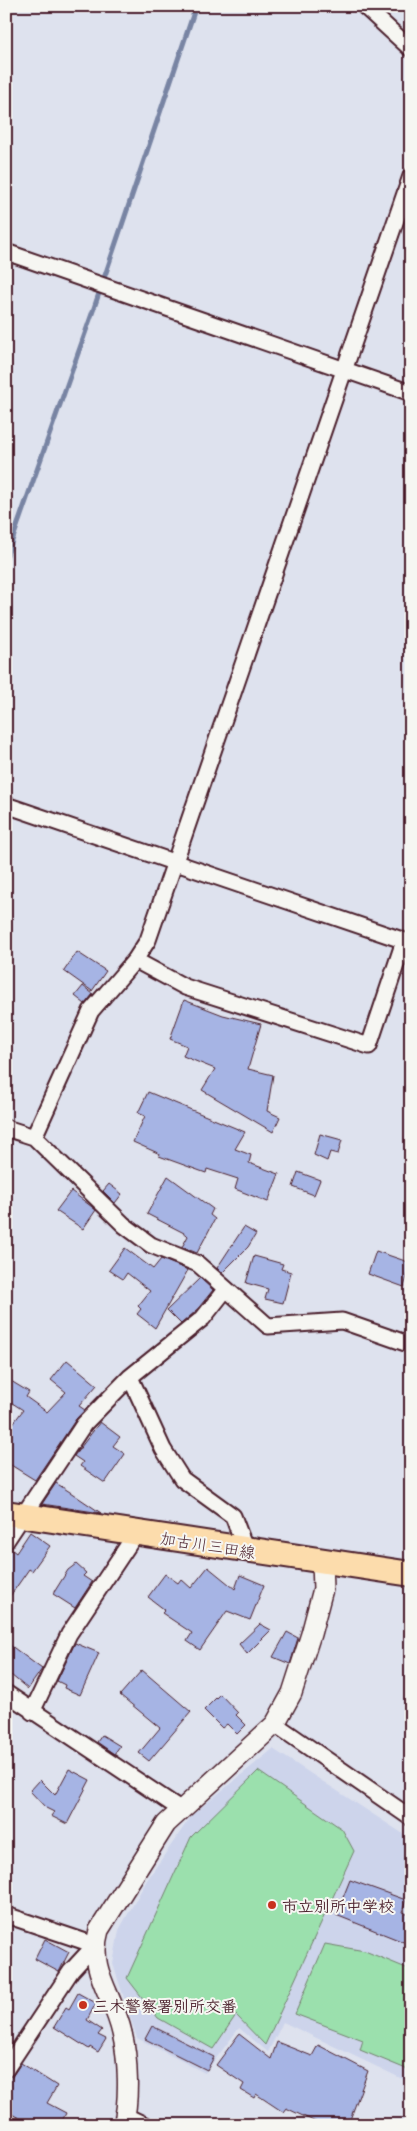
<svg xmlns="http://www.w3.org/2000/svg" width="417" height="2131" font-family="'Playpen Sans','Klee One',sans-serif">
	<rect width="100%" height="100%" fill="#dee2ee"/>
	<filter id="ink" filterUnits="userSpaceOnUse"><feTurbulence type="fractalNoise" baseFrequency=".02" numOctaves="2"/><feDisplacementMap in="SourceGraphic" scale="10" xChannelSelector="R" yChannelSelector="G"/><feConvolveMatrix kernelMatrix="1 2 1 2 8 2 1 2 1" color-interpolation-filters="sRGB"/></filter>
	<g filter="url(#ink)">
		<path fill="#cdd4eb" d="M273 1749 411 1839V2083L283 2022 268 2052 239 2028 205 2073 137 2038 113 1964 119 1930 147 1880 192 1815Z"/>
		<path fill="#9be0ad" stroke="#72806c" d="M258 1771 342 1829 354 1851 265 2045 236 2015 213 2049 158 2018 127 1978 191 1837Z
			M325 1944 365 1951 411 1970V2071L360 2050 363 2040 295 2014Z"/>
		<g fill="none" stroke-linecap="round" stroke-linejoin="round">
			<path stroke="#7884a3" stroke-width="5" d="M6 558 94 308 196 6"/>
		</g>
		<path fill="#a6b4e4" stroke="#4a1f2b" d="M77 952 106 971 92 991 64 971Z
			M83 986 93 994 85 1004 75 996Z
			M184 1000 223 1015 261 1024 248 1069 273 1075 267 1111 280 1117 273 1132 202 1090 215 1069 183 1056 187 1046 170 1039Z
			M148 1092 245 1132 235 1149 251 1155 249 1163 279 1174 268 1202 235 1189 238 1179 207 1169 206 1173 159 1156 160 1154 133 1142 145 1116 138 1113Z
			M320 1134 342 1140 338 1154 330 1152 327 1161 314 1155Z
			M298 1172 320 1180 314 1195 293 1187Z
			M168 1176 213 1209 210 1215 215 1219 197 1253 182 1247 188 1236 186 1234 147 1214Z
			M109 1184 122 1194 115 1203 103 1191Z
			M71 1191 96 1210 83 1229 56 1211Z
			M244 1227 256 1234 248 1247 222 1273 217 1268Z
			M125 1248 153 1269 161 1259 188 1270 155 1328 137 1314 141 1309 138 1306 150 1291 127 1273 123 1279 109 1270Z
			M376 1251 411 1263 404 1287 368 1274Z
			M254 1256 283 1264 281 1269 291 1272 283 1303 265 1299 268 1289 246 1283Z
			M200 1278 213 1290 196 1311 181 1324 167 1310Z
			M67 1360 97 1385 79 1406 85 1410 76 1419 35 1480 6 1462V1433L23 1410 6 1399V1378L29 1392 26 1397 47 1412 66 1392 51 1380Z
			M100 1422 120 1437 113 1446 125 1454 105 1483 80 1466 83 1462 74 1456Z
			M56 1483 70 1492 101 1513 42 1504Z
			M30 1532 50 1546 32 1571 29 1569 6 1602V1550L11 1549 16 1553Z
			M76 1564 86 1573 83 1576 92 1582 75 1608 53 1594 68 1570Z
			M208 1567 235 1589 240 1575 264 1585 250 1620 227 1611 200 1650 187 1641 192 1633 162 1613 165 1610 148 1597 165 1574 178 1583 181 1579 191 1588Z
			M260 1624 271 1630 247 1654 239 1644Z
			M287 1632 298 1638 290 1664 273 1657Z
			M6 1642 42 1669 28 1689 6 1671Z
			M75 1643 99 1653 80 1695 64 1688 65 1685 57 1681Z
			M142 1670 191 1712 149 1761 139 1753 160 1728 120 1695Z
			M220 1694 238 1713 236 1715 246 1725 237 1734 227 1724 222 1728 204 1710Z
			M102 1735 120 1746 114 1754 97 1742Z
			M69 1769 90 1780 67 1824 51 1816 54 1812 46 1808 30 1791 40 1780 55 1795Z
			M350 1880 406 1900 402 1912 411 1915V1945L336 1915Z
			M45 1939 69 1952 59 1972 35 1959Z
			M78 1993 96 2003 87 2020 102 2030 98 2035 106 2039 98 2052 90 2047 89 2049 54 2027 66 2007 69 2009Z
			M152 2026 214 2057 207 2070 145 2039Z
			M239 2034 271 2059 277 2042 312 2056 318 2045 368 2071 348 2125H322L286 2108 283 2112 256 2094 254 2098 241 2090 244 2084 216 2065Z
			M21 2063 57 2086 47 2103 66 2113 60 2125H32L6 2111V2086Z"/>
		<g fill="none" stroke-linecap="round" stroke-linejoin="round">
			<defs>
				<path id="minor" d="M364 6 411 49
					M6 252 411 393
					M6 805 411 943
					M135 960 185 987 369 1046 404 941
					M6 1128 34 1137 124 1225 151 1245 198 1264 268 1326 342 1321 411 1345
					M34 1137 91 1011 135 960 148 940 411 176
					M130 1377 163 1449 182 1479 233 1516 246 1550
					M6 1541 84 1424 130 1377 203 1318 225 1290
					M6 1693 180 1809
					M32 1712 69 1634 137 1532
					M275 1724 411 1818
					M6 1915 95 1945 71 1971 6 2069
					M126 2116 145 2125"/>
				<path id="tertiary" d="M123 2125C130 2100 128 2057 122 2033 114 1995 87 1971 99 1930L166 1824 275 1724 292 1693 311 1634 323 1589 322 1562"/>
				<path id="primary" d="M6 1513 411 1574"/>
			</defs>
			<use href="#minor" stroke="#4a1f2b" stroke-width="19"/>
			<use href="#tertiary" stroke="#4a1f2b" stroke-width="22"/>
			<use href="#primary" stroke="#4a1f2b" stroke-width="28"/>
			<use href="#minor" stroke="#f6f6f2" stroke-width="15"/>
			<use href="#tertiary" stroke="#f6f6f2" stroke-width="19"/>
			<use href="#primary" stroke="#fcdcac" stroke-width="24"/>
		</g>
	</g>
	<g fill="#c8321e" stroke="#f6f6f2" stroke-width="2">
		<circle cx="272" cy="1905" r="5"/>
		<circle cx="83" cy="2005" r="5"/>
	</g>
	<g text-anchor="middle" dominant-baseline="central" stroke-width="4" stroke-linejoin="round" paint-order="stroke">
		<g font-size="16" fill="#4a1f2b" stroke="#f6f6f2">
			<text transform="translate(208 1544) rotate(9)">加古川三田線</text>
		</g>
		<g font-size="16" font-weight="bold" fill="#4a1f2b" stroke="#f6f6f2" text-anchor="start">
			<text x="282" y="1905">市立別所中学校</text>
			<text x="93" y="2005">三木警察署別所交番</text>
		</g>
	</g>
	<rect width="417" height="2131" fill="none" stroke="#f6f6f2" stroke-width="25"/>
	<rect x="12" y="12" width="392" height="2106" fill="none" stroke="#4a1f2b" stroke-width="2" filter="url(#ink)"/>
</svg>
